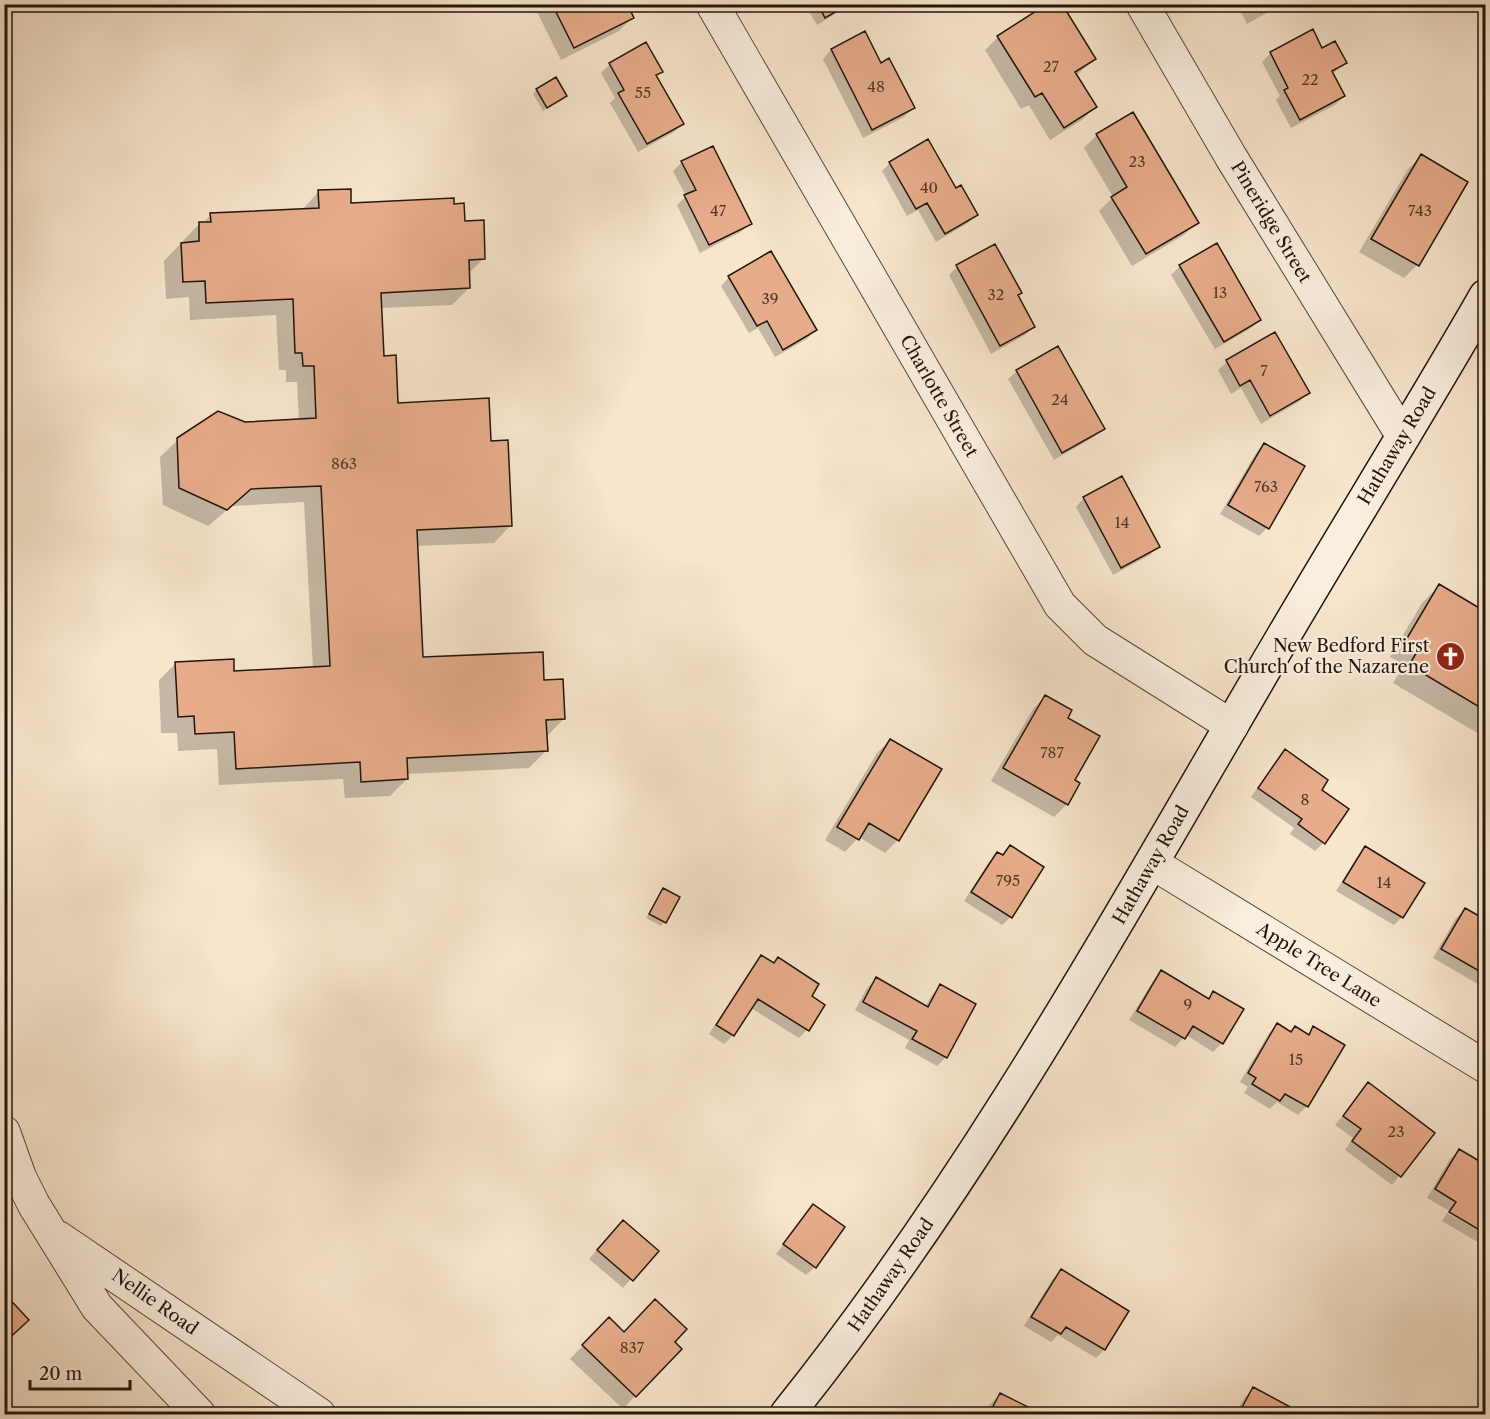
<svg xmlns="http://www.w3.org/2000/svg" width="1490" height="1419" font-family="'Libre Caslon Text',serif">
	<rect width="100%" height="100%" fill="#f7e5cc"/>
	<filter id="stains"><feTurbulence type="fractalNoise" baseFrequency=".00333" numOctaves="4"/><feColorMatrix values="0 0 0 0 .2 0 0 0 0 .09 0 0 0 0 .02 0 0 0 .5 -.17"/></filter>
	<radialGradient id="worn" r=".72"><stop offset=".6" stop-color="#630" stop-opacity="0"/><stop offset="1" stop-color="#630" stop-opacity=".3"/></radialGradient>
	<path fill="#0003" d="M533 4H625L632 18 619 31 561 60Z
		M805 4H851L817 25Z
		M1050 4 1094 59 1076 76 1095 107 1082 120 1050 140 1029 105 1021 109 985 50 998 37Z
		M1211 4H1223L1214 10Z
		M1237 4H1283L1247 24Z
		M1469 4H1486V18Z
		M864 33 880 65 913 108 904 117 863 138 823 59 831 50Z
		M646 44 661 72 656 77 682 124 674 132 638 152 610 103 615 98 601 73 610 64Z
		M1322 50 1345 63 1332 74 1344 96 1335 105 1291 128 1276 100 1280 96 1262 62 1271 53Z
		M537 90 565 96 543 111 533 94Z
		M1097 135 1197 222 1184 235 1132 266 1099 211 1113 197 1084 148Z
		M1421 156 1466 182 1417 265 1404 278 1359 252 1408 169Z
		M682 162 750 224 741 232 700 253 677 205 686 196 673 171Z
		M890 163 955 190 976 215 968 223 936 242 918 210 907 216 882 171Z
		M319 191 350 204 453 205 484 258 468 274 469 288 452 305 380 308 382 357 396 405 489 443 511 525 494 543 416 546 422 659 543 681 564 719 547 736 546 751 529 768 406 774 407 779 390 796 345 798 343 779 219 785 217 749 178 751 177 733H161L159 680 176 663 233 673 313 669 304 502 232 506 208 526 163 505 160 457 178 440 245 423 299 421 297 382H286V370H279L276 315 190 320 189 297 166 299 164 261 199 224H202L211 215 302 210Z
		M1216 245 1260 319 1251 328 1215 349 1171 275 1180 266Z
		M957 267 1020 293 1017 297 1033 327 1025 335 991 354 949 275Z
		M729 277 815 330 807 339 775 357 758 328 749 333 721 286Z
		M1275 334 1308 393 1300 401 1261 424 1241 388 1231 394 1218 370 1227 362Z
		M1017 371 1103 428 1094 437 1054 460 1008 379Z
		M1264 445 1267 528 1259 536 1220 514 1256 453Z
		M1084 498 1158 546 1150 555 1113 575 1076 507Z
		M1439 586 1486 613V738L1393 683 1404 665 1390 657 1422 603Z
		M1045 696 1066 718 1073 780 1067 804 1054 817 991 781 1033 709Z
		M890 740 898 840 885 853 859 837 845 852 825 840 877 753Z
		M1285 751 1319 790 1323 843 1315 851 1290 834 1294 828 1251 797 1277 760Z
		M1010 847 1011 917 1002 925 964 901 989 862 997 853 1001 856Z
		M1365 848 1402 917 1394 925 1336 891 1357 857Z
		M664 890V922L661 926 646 918Z
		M1465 910 1486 922V985L1483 987 1433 958 1456 918Z
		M761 957 773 964 778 959 810 996 807 1030 799 1038 751 1008 733 1035 724 1044 709 1034 753 966Z
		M1161 972 1207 999 1213 993 1222 1043 1213 1052 1186 1035 1175 1047 1129 1020 1153 981Z
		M876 979 925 1007 932 995 940 986 974 1005 946 1057 937 1066 905 1048 909 1040 855 1010 867 988Z
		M1277 1025 1290 1033 1307 1035 1314 1028 1343 1046 1307 1106 1298 1115 1277 1102 1270 1109 1244 1093 1248 1087 1240 1082 1269 1033Z
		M1368 1084 1433 1133 1392 1185 1345 1150 1353 1138 1335 1125Z
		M1459 1151 1486 1232 1427 1198 1450 1159Z
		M813 1206 815 1267 806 1275 776 1254Z
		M1447 1213 1486 1235V1247L1442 1221Z
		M614 1230 656 1251 623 1288 589 1259Z
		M1061 1271 1127 1311 1104 1350 1096 1358 1058 1335 1051 1342 1024 1326 1052 1280Z
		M609 1319 635 1396 623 1409 570 1359Z
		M1253 1389 1294 1411 1291 1414H1235L1245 1397Z
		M1000 1395 1040 1414H984L987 1407Z"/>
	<path fill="#e7ac8b" stroke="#22150b" stroke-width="1.5" d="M552 4H627L634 18 574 48Z
		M818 4H849L825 18Z
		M1047 4H1062L1096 59 1075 72 1097 107 1064 128 1042 93 1035 97 997 36Z
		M1257 4H1274L1261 12Z
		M1313 29 1322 48 1335 41 1347 63 1332 71 1345 96 1300 120 1284 90 1288 88 1270 52Z
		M865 31 881 63 889 58 915 108 872 130 831 49Z
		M646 42 663 72 656 75 684 124 647 144 618 93 624 90 609 63Z
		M556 77 567 96 547 108 536 89Z
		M1133 112 1199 223 1146 254 1111 197 1127 187 1096 134Z
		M928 139 956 188 961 185 978 215 945 234 927 203 916 209 889 162Z
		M713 146 752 224 709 245 684 195 696 190 681 161Z
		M1421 154 1468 182 1419 266 1371 239Z
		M351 189V203L454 198V204L464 203 465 221 484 220 485 259 469 260 470 288 381 293 384 356 396 355 398 403 489 398 491 441 508 440 512 526 417 530 423 657 543 652 544 680 563 679 565 719 546 720 548 751 407 758 408 779 361 782 360 762 236 769 234 732 195 734 194 716 178 717 175 662 234 659V671L330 666 321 486 251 489 227 510 179 488 177 438 218 411 245 422 316 418 314 366H303L302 353H295L293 299 206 303 205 281 183 282 181 243 199 241V222H211L210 213 319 208 318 190Z
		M1217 243 1261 320 1224 342 1179 265Z
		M995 244 1022 293 1018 295 1035 327 1000 346 956 265Z
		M771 251 817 330 783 350 767 321 757 326 728 276Z
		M1275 332 1310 393 1270 416 1250 380 1240 386 1226 360Z
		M1058 346 1105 429 1062 453 1016 370Z
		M1264 443 1305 466 1269 529 1228 505Z
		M1122 476 1160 547 1121 568 1083 497Z
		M1439 584 1486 612V711L1409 665 1420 647 1406 640Z
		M1045 695 1072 710 1068 718 1100 736 1075 780 1080 783 1068 805 1003 768Z
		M890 739 942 769 899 841 869 823 859 840 837 827Z
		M1285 749 1328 780 1322 790 1349 809 1325 844 1298 824 1302 819 1258 788Z
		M1010 845 1044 867 1012 918 971 892 997 852 1003 855Z
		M1365 846 1425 883 1403 918 1343 882Z
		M663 888 680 897 666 923 649 914Z
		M1465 908 1486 920V975L1441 949Z
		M761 955 774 963 778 957 819 984 812 996 825 1005 809 1031 758 999 734 1036 716 1025Z
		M1161 970 1209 999 1213 991 1244 1009 1223 1044 1193 1026 1185 1039 1137 1011Z
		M876 977 928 1007 940 984 976 1004 947 1058 912 1039 917 1031 863 1002Z
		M1277 1023 1291 1032 1295 1026 1309 1035 1313 1026 1345 1045 1308 1107 1285 1094 1280 1101 1252 1084 1256 1078 1248 1073Z
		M1368 1082 1435 1133 1401 1177 1352 1141 1361 1129 1343 1116Z
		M1459 1149 1486 1165V1234L1449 1212 1456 1202 1435 1189Z
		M813 1204 845 1227 816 1268 783 1244Z
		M623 1220 659 1251 633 1281 597 1250Z
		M1061 1269 1129 1311 1105 1350 1066 1327 1061 1334 1031 1317Z
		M4 1293 29 1320 4 1343Z
		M655 1299 687 1329 675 1342 682 1349 636 1397 582 1345 609 1317 624 1332Z
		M1253 1387 1296 1410 1293 1414H1245L1240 1411Z
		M1000 1393 1042 1414H989Z"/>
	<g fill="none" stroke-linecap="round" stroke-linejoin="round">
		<defs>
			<path id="minor" d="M712 4 1060 605 1095 640 1232 726
				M1142 4 1231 157 1403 437
				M1152 863 1486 1067
				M4 1132 20 1177 34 1205 97 1307 199 1414
				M58 1237 319 1414"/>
			<path id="secondary" d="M787 1414C970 1186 1112 930 1259 678 1333 550 1412 425 1486 296"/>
		</defs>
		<use href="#minor" stroke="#57493b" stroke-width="34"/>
		<use href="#secondary" stroke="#22150b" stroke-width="36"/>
		<use href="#minor" stroke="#faeede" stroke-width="32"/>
		<use href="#secondary" stroke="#faeede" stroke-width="33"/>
	</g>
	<defs>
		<symbol id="church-disc" viewBox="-11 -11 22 22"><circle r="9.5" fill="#8f2418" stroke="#faeede"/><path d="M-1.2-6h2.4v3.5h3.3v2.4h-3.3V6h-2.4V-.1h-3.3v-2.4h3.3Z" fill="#fff"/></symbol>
	</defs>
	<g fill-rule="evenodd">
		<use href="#church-disc" x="1434" y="640" width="33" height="33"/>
	</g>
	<g text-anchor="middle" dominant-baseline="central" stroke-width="4.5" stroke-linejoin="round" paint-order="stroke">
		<g font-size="15" fill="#533b2b">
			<text x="1051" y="66">27</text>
			<text x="1310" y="79">22</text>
			<text x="876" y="86">48</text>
			<text x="643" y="92">55</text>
			<text x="1137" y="161">23</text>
			<text x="929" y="187">40</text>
			<text x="718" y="210">47</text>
			<text x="1420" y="210">743</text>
			<text x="1220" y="292">13</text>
			<text x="996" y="294">32</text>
			<text x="770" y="298">39</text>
			<text x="1264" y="370">7</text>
			<text x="1060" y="399">24</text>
			<text x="344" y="463">863</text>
			<text x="1266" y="486">763</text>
			<text x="1122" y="522">14</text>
			<text x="1052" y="752">787</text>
			<text x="1305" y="799">8</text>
			<text x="1008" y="880">795</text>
			<text x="1384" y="882">14</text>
			<text x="1188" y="1004">9</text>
			<text x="1296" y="1059">15</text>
			<text x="1396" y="1131">23</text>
			<text x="632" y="1347">837</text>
		</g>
		<g font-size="18" fill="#22150b" stroke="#faeede">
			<text transform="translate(1271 222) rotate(59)">Pineridge Street</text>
			<text transform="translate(939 396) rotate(60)">Charlotte Street</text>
			<text transform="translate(1397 446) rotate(-59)">Hathaway Road</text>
			<text transform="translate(1151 865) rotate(-60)">Hathaway Road</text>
			<text transform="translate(1319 965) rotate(32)">Apple Tree Lane</text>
			<text transform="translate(891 1275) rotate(-55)">Hathaway Road</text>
			<text transform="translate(155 1302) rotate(35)">Nellie Road</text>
		</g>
		<g font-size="18" fill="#22150b" stroke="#faeede" text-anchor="end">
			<text x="1429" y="646">New Bedford First<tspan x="1429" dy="21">Church of the Nazarene</tspan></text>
		</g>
	</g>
	<rect width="1490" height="1419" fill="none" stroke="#f7e5cc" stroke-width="24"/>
	<rect x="6" y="6" width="1478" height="1407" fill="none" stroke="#22150b" stroke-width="3"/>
	<rect x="12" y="12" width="1466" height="1395" fill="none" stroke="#22150b" stroke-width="1.5"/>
	<path d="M30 1380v9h100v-9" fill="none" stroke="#22150b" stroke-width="3"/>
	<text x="39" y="1380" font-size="18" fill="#22150b" stroke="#faeede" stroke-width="4.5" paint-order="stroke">20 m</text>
	<rect width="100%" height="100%" filter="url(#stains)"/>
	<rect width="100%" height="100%" fill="url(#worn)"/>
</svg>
